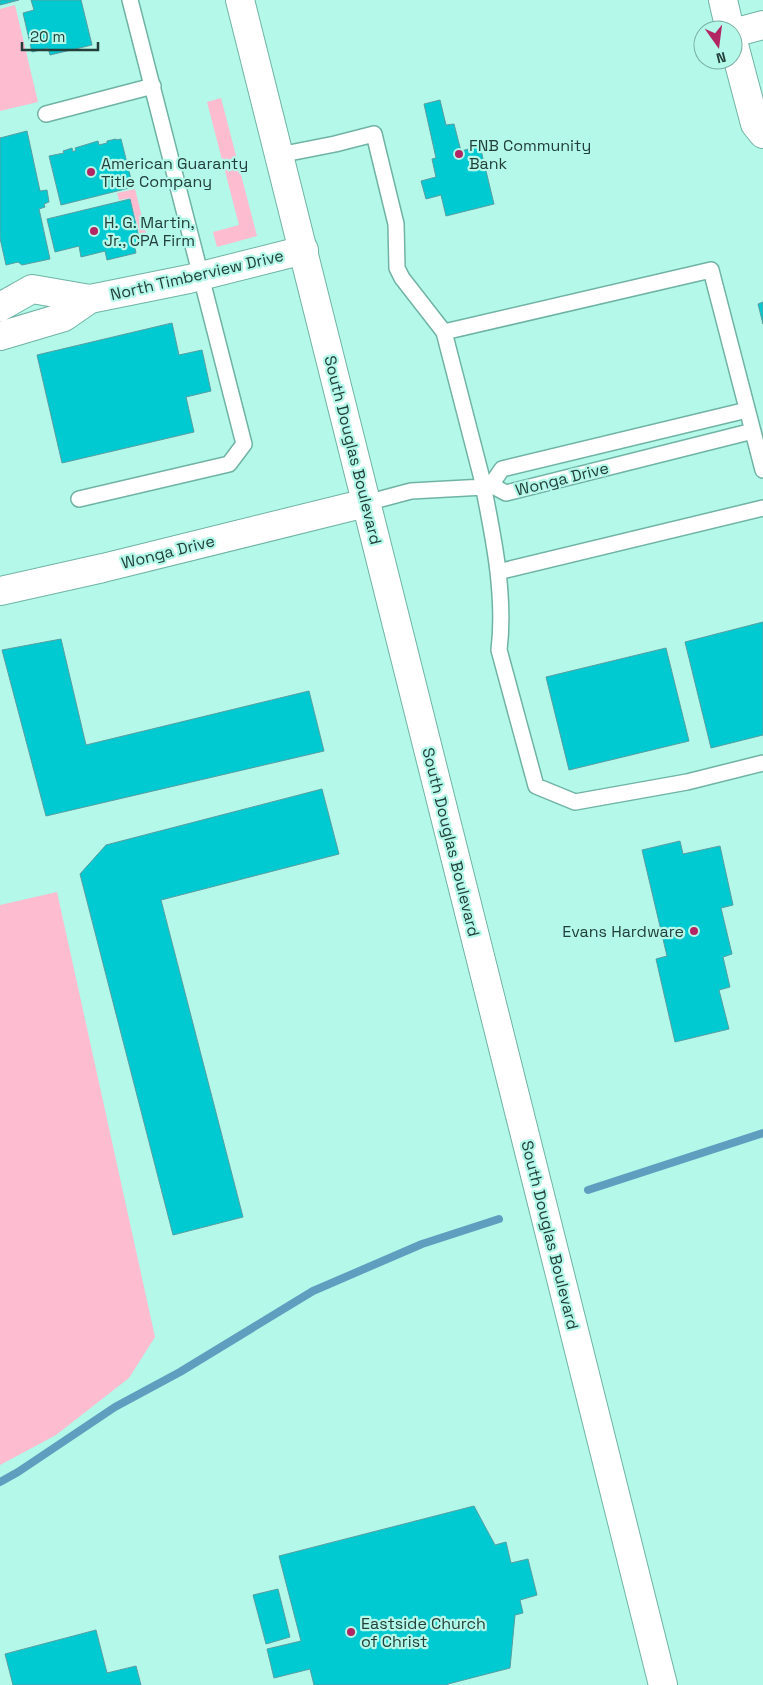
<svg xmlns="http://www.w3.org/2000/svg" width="763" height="1685" font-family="'Space Grotesk',sans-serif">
	<rect width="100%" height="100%" fill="#b3f8e9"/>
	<path fill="#febcd0" d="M15 5 38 102 0 111V9Z
		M221 98 257 236 217 247 213 232 239 225 207 102Z
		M135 189 147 237 141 238 130 198 119 200 117 193Z
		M57 892 155 1337 129 1378 56 1435 0 1465V905Z"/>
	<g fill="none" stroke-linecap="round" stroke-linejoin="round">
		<path stroke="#609ebf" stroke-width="8" d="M588 1190 763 1133
			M0 1482 18 1472 115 1407 180 1372 313 1291 422 1244 499 1219"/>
	</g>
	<path fill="#00cad1" stroke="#579ea2" d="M0 0H19L0 5Z
		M31 0H81L92 45 50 55 48 48 32 52 23 13 34 10Z
		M440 100 446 125 454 124 461 151 480 146 494 204 446 216 441 195 426 199 421 181 436 177 432 159 436 158 424 104Z
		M27 131 40 191 47 190 49 202 44 204 45 207 39 209 50 259 22 265 18 262 6 265 0 238V138Z
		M116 139V140L121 139 133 187 61 205 49 156 64 153 63 151 72 148 73 152 76 150 75 148 98 141 99 145 107 143V141Z
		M130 199 140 242 134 244 136 253 107 260 105 251 81 257 79 246 55 252 47 219Z
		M763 302V324L758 304Z
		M172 323 179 355 202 350 211 391 186 397 194 432 62 463 37 355Z
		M763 622V735L711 748 685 642Z
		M61 639 86 745 309 691 324 751 46 816 2 650Z
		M666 648 689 741 569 770 546 677Z
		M322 789 339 854 161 900 243 1217 173 1235 80 874 106 845Z
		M680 841 683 854 720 846 733 905 721 908 732 954 723 957 730 987 719 990 729 1029 675 1042 656 959 667 956 642 850Z
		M474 1506 495 1545 506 1542 511 1563 528 1559 537 1595 520 1600 523 1613 515 1615 510 1668 448 1684V1685H314L310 1669 274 1678 267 1649 301 1641 279 1556Z
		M278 1589 290 1637 266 1644 253 1595Z
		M96 1630 107 1673 136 1666 141 1685H13L5 1654Z"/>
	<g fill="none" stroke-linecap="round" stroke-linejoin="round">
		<defs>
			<path id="lane" d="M46 114 153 86
				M279 155 335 144 374 134 396 224 397 268 402 278 444 332
				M763 470 711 270 444 332 481 475C492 530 506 593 499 650L536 786 575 802 687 782 763 763
				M491 485 506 493 753 431
				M491 485 502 469 747 410
				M79 499 229 464 244 444 130 0
				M366 503 411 491 484 487 491 485
				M498 572 763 508"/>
			<path id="street" d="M723 0 730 30
				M733 33 763 25
				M733 41 755 124 763 134
				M0 307 32 289 90 299 189 279 304 250
				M0 336 64 317 90 299
				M0 591 103 568 366 503"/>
			<path id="secondary" d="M240 0 663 1685"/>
		</defs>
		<use href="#lane" stroke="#70b3a5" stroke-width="18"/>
		<use href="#street" stroke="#70b3a5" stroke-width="30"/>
		<use href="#secondary" stroke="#70b3a5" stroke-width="30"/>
		<use href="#lane" stroke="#fff" stroke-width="15"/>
		<use href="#street" stroke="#fff" stroke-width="28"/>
		<use href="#secondary" stroke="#fff" stroke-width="28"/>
	</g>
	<g fill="#b12663" stroke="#b3f8e9" stroke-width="2">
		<circle cx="459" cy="154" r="5"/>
		<circle cx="91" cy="172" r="5"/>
		<circle cx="94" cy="231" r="5"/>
		<circle cx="694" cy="931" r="5"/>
		<circle cx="351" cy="1632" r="5"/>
	</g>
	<g text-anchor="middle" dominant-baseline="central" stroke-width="4.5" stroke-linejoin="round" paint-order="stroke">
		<g font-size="16" fill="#223f39" stroke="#b3f8e9" text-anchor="start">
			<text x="469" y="145">FNB Community<tspan x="469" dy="18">Bank</tspan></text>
			<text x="101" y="163">American Guaranty<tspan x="101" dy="18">Title Company</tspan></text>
			<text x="104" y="222">H. G. Martin,<tspan x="104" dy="18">Jr., CPA Firm</tspan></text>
			<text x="684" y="931" text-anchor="end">Evans Hardware</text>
			<text x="361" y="1623">Eastside Church<tspan x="361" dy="18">of Christ</tspan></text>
		</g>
		<g font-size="16" fill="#223f39" stroke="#b3f8e9">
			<text transform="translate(197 275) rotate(-13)">North Timberview Drive</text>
			<text transform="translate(353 450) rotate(76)">South Douglas Boulevard</text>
			<text transform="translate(562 479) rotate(-14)">Wonga Drive</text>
			<text transform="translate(168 552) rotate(-14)">Wonga Drive</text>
			<text transform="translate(451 842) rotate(76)">South Douglas Boulevard</text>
			<text transform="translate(550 1235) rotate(76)">South Douglas Boulevard</text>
		</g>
	</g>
	<g transform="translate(718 45) rotate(166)"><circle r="24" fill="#b3f8e9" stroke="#79aea3"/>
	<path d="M0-4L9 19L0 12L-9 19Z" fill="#b12663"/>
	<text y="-8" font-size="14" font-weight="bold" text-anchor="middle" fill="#223f39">N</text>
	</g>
	<path d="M22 42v8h76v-8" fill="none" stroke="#223f39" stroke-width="2.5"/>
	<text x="30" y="42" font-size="15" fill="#223f39" stroke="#b3f8e9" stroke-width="4" paint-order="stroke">20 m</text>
</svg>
